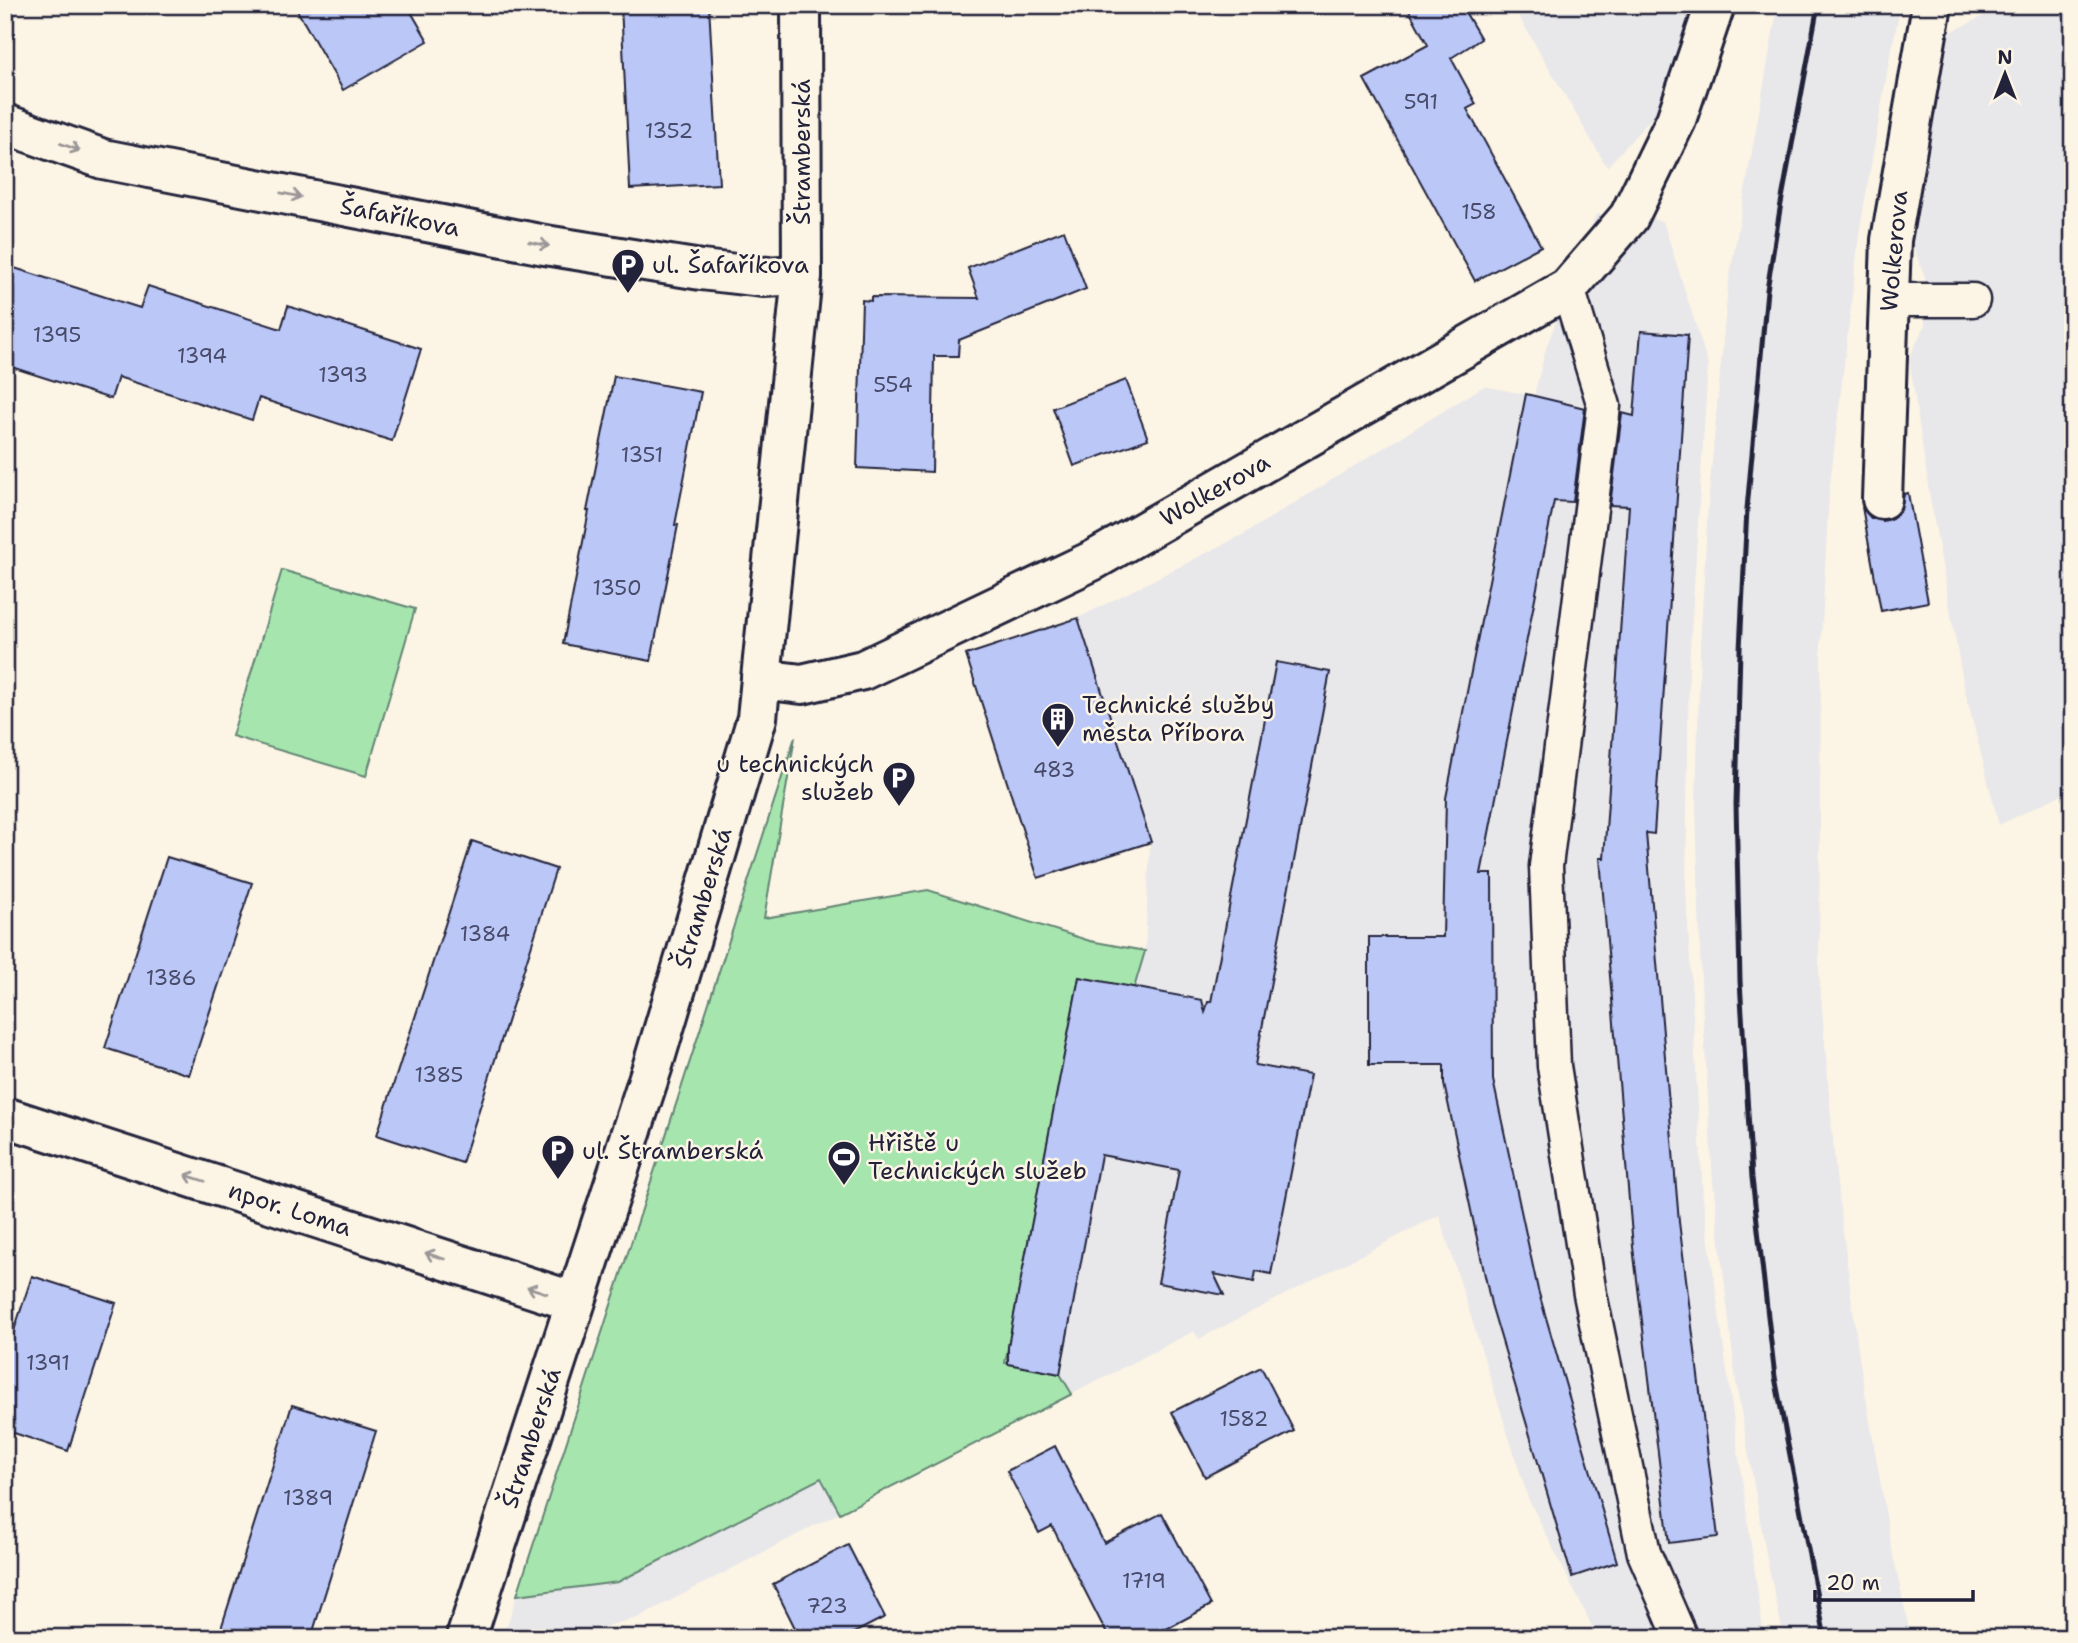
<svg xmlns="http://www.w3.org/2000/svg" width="2078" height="1643" font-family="'Shantell Sans',sans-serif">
	<rect width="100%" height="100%" fill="#fcf5e5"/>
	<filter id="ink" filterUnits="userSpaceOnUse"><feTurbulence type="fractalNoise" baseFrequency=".0143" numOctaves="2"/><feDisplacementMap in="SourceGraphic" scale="14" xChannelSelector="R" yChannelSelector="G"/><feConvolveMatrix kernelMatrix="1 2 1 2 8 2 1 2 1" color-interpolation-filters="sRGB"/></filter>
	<g filter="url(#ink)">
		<path fill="#e8e7ea" d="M1512 5H1694L1656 113 1607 167Z
			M1778 5H1901L1890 56 1860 228 1829 493 1821 644 1819 973 1836 1176 1859 1357 1891 1545 1911 1638H1784L1767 1559 1736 1383 1713 1182 1701 983 1696 804 1700 647 1708 505 1728 286Z
			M2006 5H2073V789L1999 825 1964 687 1930 498 1909 358 1925 325V276L1911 242 1945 35Z
			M1596 214 1663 221 1708 364 1689 665 1686 888 1703 1198 1764 1638H1598L1528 1498 1439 1215 1199 1339 1194 1331 1072 1394 1065 1382 1005 1363 958 1451 637 1618 562 1638H503L738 913 1134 987 1145 951 1150 843 1038 878 966 655 1078 618 1244 534 1484 386 1534 396 1546 348Z"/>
		<path fill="#a6e6ae" stroke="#648474" stroke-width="2" d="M282 570 415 609 366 776 232 736Z
			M795 737 764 918 928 890 1090 941 1145 951 1134 988 1079 978 1005 1363 1060 1374 1072 1394 840 1513 821 1478 618 1582 517 1595Z"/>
		<path fill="#bac7f7" stroke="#22223b" stroke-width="2" d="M294 5H407L428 41 343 90Z
			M621 5H709L719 184 630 189Z
			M1406 5H1461L1481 39 1451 58 1476 104 1467 109 1541 246 1475 281 1364 79 1428 45Z
			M1064 230 1086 289 959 340 958 356H934L932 472 857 468 862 300 871 301V297L979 298 968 268Z
			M5 265 140 308 148 286 281 329 288 306 421 349 392 441 259 398 252 420 118 377 111 399 5 365Z
			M1641 331 1688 335 1654 834 1646 833 1679 1222 1718 1537 1669 1543 1633 1247 1600 858H1604L1629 506 1610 505 1622 413 1634 416Z
			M614 376 701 392 675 525H678L651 661 563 644 589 511H587Z
			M1126 380 1148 439 1074 466 1053 408Z
			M1526 394 1585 408 1573 502 1554 501 1481 874H1492L1493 1080 1538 1290 1617 1562 1572 1577 1491 1304 1444 1084V1065H1369V937H1443L1446 798Z
			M1908 493 1928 602 1881 611 1862 507 1871 518 1882 521 1892 519 1901 510 1904 494Z
			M1078 618 1151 842 1038 878 966 655Z
			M1276 662 1330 672 1255 1065 1310 1075 1271 1274 1256 1271 1254 1282 1214 1274 1224 1295 1158 1283 1179 1170 1101 1155 1060 1374 1008 1364V1346L1079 977 1202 1000 1205 1012 1208 1002H1211Z
			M472 841 556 869 462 1163 377 1135Z
			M167 857 252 883 189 1075 105 1048Z
			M32 1276 116 1303 68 1451 5 1430V1358Z
			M1261 1367 1294 1431 1205 1477 1172 1412Z
			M292 1405 376 1431 311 1638H218Z
			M1055 1446 1104 1543 1162 1513 1211 1605 1150 1638H1109L1052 1526 1039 1533 1007 1471Z
			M848 1545 885 1617 844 1638H800L773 1584Z"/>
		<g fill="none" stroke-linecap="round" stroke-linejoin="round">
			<defs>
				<path id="service" d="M1568 288 1604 406 1546 866 1554 1066 1590 1294 1644 1553 1681 1638
					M1888 300H1973"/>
				<path id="minor" d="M5 124 103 159 545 245 701 270 763 277 802 275
					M1882 499 1891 240 1932 5
					M761 679 802 684 863 670 1094 560 1568 288 1629 217 1676 120 1715 5
					M5 1117 575 1302"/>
				<path id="tertiary" d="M466 1638 653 1065 757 718 802 275 801 5"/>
			</defs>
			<use href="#service" stroke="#22223b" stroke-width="37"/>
			<use href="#minor" stroke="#22223b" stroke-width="44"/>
			<use href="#tertiary" stroke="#22223b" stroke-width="44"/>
			<use href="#service" stroke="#fcf5e5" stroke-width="32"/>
			<use href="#minor" stroke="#fcf5e5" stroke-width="38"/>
			<use href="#tertiary" stroke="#fcf5e5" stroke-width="38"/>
			<path stroke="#22223b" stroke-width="5" d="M1818 5 1780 209 1767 290 1747 509 1740 649 1736 804 1740 981 1752 1178 1775 1377 1825 1638"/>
		</g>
		<defs><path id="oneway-shaft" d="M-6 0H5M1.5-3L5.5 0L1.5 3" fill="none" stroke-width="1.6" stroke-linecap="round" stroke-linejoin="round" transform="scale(1.75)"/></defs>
		<g stroke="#9a9698">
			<use href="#oneway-shaft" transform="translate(70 147) rotate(20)"/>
			<use href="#oneway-shaft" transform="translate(291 195) rotate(11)"/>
			<use href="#oneway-shaft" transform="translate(539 244) rotate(11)"/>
			<use href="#oneway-shaft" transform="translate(195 1178) rotate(-162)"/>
			<use href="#oneway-shaft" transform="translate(435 1256) rotate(-162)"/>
			<use href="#oneway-shaft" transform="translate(537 1290) rotate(-162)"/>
		</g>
	</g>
	<defs>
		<symbol id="parking-pin" viewBox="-11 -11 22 30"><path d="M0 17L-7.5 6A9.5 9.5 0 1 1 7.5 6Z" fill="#22223b" stroke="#fcf5e5"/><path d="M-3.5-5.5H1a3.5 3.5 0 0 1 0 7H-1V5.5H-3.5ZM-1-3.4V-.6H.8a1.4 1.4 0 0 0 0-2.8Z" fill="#fff"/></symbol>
		<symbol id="building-pin" viewBox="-11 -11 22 30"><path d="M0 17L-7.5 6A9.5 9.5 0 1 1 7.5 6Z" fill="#22223b" stroke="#fcf5e5"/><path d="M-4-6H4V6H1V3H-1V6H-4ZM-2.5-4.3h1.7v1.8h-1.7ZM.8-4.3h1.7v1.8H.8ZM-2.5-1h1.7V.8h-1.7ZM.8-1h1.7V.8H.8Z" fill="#fff"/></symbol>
		<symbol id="stadium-pin" viewBox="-11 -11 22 30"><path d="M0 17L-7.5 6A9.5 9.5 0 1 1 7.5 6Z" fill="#22223b" stroke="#fcf5e5"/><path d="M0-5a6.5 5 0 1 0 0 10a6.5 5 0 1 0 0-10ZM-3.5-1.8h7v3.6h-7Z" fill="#fff"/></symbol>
	</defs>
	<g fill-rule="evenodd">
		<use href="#parking-pin" x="609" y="246" width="38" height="52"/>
		<use href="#building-pin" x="1039" y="700" width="38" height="52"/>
		<use href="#parking-pin" x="880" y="759" width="38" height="52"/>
		<use href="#parking-pin" x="539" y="1132" width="38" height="52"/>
		<use href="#stadium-pin" x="825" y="1138" width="38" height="52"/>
	</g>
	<g text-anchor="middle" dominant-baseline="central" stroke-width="5" stroke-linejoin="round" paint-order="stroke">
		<g font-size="21" fill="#484b6a">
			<text x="1421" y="102">591</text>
			<text x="669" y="131">1352</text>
			<text x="1479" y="212">158</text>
			<text x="57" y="335">1395</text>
			<text x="202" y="356">1394</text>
			<text x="343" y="375">1393</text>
			<text x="893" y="385">554</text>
			<text x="642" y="455">1351</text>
			<text x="617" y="588">1350</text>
			<text x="1054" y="770">483</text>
			<text x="485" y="934">1384</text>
			<text x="171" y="978">1386</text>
			<text x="439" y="1075">1385</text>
			<text x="48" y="1363">1391</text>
			<text x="1244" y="1419">1582</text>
			<text x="308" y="1498">1389</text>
			<text x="1144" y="1581">1719</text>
			<text x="827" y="1606">723</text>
		</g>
		<g font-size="24" fill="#22223b" stroke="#fcf5e5">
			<text transform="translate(802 152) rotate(-90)">Štramberská</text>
			<text transform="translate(400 217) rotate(11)">Šafaříkova</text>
			<text transform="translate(1894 251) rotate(-85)">Wolkerova</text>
			<text transform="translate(1215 490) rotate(-30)">Wolkerova</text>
			<text transform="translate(703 898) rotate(-73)">Štramberská</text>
			<text transform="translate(290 1209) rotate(18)">npor. Loma</text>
			<text transform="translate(531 1438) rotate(-72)">Štramberská</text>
		</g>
		<g font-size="24" fill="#22223b" stroke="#fcf5e5" text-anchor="start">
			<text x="652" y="265">ul. Šafaříkova</text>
			<text x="1082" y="705">Technické služby<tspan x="1082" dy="28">města Příbora</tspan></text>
			<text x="874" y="764" text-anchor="end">u technických<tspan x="874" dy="28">služeb</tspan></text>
			<text x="868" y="1143">Hřiště u<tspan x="868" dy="28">Technických služeb</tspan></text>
			<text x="582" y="1151">ul. Štramberská</text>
		</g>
	</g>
	<rect width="2078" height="1643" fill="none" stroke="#fcf5e5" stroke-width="28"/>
	<rect x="14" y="14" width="2050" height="1615" fill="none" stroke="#22223b" stroke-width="2.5" filter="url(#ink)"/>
	<g transform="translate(2005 74)" stroke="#fcf5e5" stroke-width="5" paint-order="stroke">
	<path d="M0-5L12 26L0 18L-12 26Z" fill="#22223b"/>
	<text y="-10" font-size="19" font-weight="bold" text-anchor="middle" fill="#22223b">N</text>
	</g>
	<path d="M1815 1590v10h158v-10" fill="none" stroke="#22223b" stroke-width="3.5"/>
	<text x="1826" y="1590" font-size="21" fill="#22223b" stroke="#fcf5e5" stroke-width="5" paint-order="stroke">20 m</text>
</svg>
